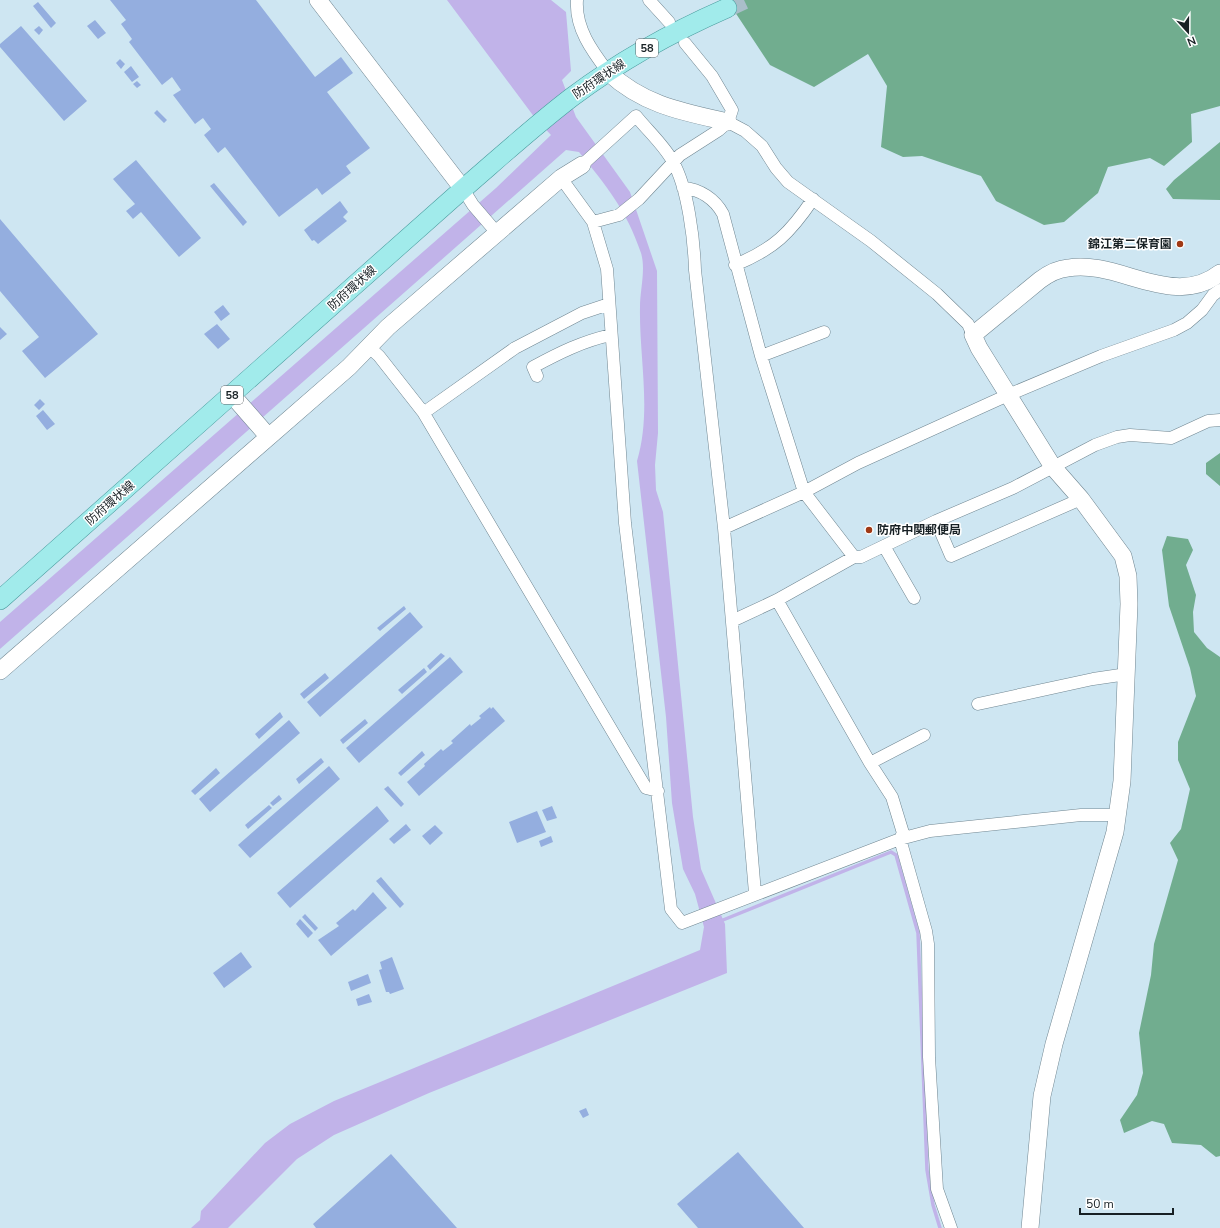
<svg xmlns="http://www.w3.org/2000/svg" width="1220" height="1228" font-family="'Nunito Sans','Noto Sans JP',sans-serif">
	<rect width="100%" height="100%" fill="#cee6f2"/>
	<path fill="#71ad8f" d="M727 0H1220V106L1191 114 1192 142 1164 166 1150 158 1108 167 1098 193 1064 222 1044 225 996 201 981 176 922 156 903 157 881 147 887 86 868 54 814 87 770 65Z
		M1220 142V200L1173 199 1166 189 1174 180Z
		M1220 453V486L1206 474V463Z
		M1167 536 1188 539 1193 550 1186 565 1196 595 1193 612 1194 632 1207 648 1220 657V1156L1216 1157 1201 1145 1172 1143 1164 1124 1152 1121 1124 1133 1120 1120 1137 1095 1143 1073 1139 1033 1151 975 1154 944 1178 860 1170 843 1181 829 1190 789 1178 760V742L1196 696 1190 668 1169 606 1162 550Z"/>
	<path fill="#c1b3e9" d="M447 0H551L566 12 571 71 562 80 576 117 630 192 657 271 658 433 655 465 656 490 663 512 693 817 701 869 725 924 727 973 429 1093 334 1135 297 1159 228 1228H191L200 1220 201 1211 265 1143 290 1124 334 1101 700 950 704 927 695 894 683 869 672 803 666 717 637 461C652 411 639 358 640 307 640 290 646 269 641 253 626 209 607 187 579 152L566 150 0 649V622L496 188 551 135 535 118Z"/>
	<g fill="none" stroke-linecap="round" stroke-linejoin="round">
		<path stroke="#c1b3e9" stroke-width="3.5" d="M723 920 891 852 896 855 918 933 927 1170 933 1205 940 1228"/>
	</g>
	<path fill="#94aedf" d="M110 0H256L315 77 341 57 353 73 327 92 370 148 346 166 351 173 322 195 317 188 279 217 225 147 218 153 204 135 211 129 203 118 195 124 173 95 181 90 172 77 162 85 129 42 132 39 121 24 126 20Z
		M38 2 56 23 51 28 33 6Z
		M95 20 106 33 98 39 87 26Z
		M21 26 87 101 64 121 0 47V44Z
		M39 26 43 30 39 35 34 30Z
		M120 59 125 64 121 69 116 63Z
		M131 66 139 77 132 82 124 72Z
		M137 81 141 85 137 88 133 84Z
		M157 110 167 120 164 123 154 113Z
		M136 160 201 238 179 257 141 212 133 219 126 211 135 204 113 179Z
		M214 183 247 222 243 226 210 186Z
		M340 201 348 212 343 217 347 221 318 244 314 240 312 241 304 230Z
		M0 219 98 334 45 378 22 351 39 337 0 291Z
		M223 305 230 314 221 321 214 312Z
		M217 324 230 339 218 349 204 334Z
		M0 327 7 334 0 340Z
		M40 399 45 404 39 410 34 405Z
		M43 410 55 424 47 430 36 416Z
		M404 606 406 609 380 631 377 628Z
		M410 612 423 627 320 717 307 702Z
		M441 653 445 656 430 670 427 666Z
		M450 657 463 672 359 763 346 748Z
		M424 668 427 672 402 694 398 690Z
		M325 673 329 678 304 699 300 694Z
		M490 707 491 709 493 707 505 721 419 796 407 782 425 766 424 764 441 749 443 751 453 743 451 741 470 724 471 726 481 718 479 716Z
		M280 712 283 717 259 739 255 734Z
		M365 719 368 723 343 744 340 740Z
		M289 720 300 733 210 812 199 799Z
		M422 751 425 755 401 776 398 773Z
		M321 758 324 762 299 784 296 779Z
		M329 766 340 779 250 858 238 845Z
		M216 768 220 773 195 795 191 791Z
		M388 786 404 804 401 807 384 789Z
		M279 795 282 799 273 806 270 803Z
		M269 805 272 808 248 829 245 825Z
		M377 806 389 821 290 908 277 893Z
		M552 806 557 818 547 821 542 810Z
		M537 811 546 832 517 843 509 822Z
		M406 824 411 830 394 844 389 839Z
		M435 825 443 833 430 845 422 836Z
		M551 836 553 842 541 847 539 841Z
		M381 877 404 904 400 908 376 881Z
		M373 892 387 908 331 956 318 940 339 926 336 923 353 909 355 911Z
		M305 914 318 928 315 931 302 917Z
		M300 919 313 933 308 938 296 924Z
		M241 952 252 967 224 988 213 973Z
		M392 957 404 989 390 994 389 992H386L379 970 382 969 380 962Z
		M368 974 371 983 351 991 348 982Z
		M369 994 372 1002 358 1006 356 999Z
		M586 1108 589 1115 583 1118 579 1111Z
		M738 1152 804 1228H698L677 1204Z
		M391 1154 457 1228H316L313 1224Z"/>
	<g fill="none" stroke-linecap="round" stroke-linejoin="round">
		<path stroke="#a9bec9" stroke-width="19" stroke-dasharray="19 10" stroke-linecap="butt" d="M727 8 744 0"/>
		<defs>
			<path id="street" d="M577 0C575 28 592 51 608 72
				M649 0 669 22
				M728 122 745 131 762 146 776 168 788 182 871 241 937 294 968 324 973 335
				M582 165 636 116C647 130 665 146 673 162 688 188 694 240 695 270L724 528 755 893
				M561 178 593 222 607 269 625 523 671 909 682 923 900 839 930 831 1081 815H1117
				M683 188C700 189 715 199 723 214L761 356 804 492 854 557
				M463 189 473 205 497 233
				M593 222 619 215 639 199 680 155 719 130 728 122 732 110 712 76 685 43
				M735 265C774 249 790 233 813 199
				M370 348 379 356 423 412 646 788 658 791
				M761 356 824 332
				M537 376 533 367C559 353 583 341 611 335
				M423 412 429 409 515 348 582 313 609 304
				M936 521 951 556 1081 499
				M724 528 804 492 858 463 1008 395 1101 356 1174 330 1187 323 1202 310 1213 295 1220 290
				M884 546 914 598
				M777 600 870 763 892 797 903 833 900 839 926 931 928 944 929 1057 937 1189 951 1228
				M732 621 777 600 854 557H861L936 521 1013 488 1095 445 1117 437 1130 435 1171 438 1208 421 1220 420
				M978 704 1093 679 1127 674
				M870 763 924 735"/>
			<path id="secondary" d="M318 0 463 189
				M608 72C643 105 683 112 728 122
				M232 395 268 436
				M0 671 349 367 388 327 561 178 582 165
				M1030 1228 1042 1096 1054 1044 1115 832 1122 781 1129 604 1128 576 1123 556 1081 499 1053 467 979 348 973 335 1040 280C1048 274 1057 269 1068 268 1118 259 1173 310 1220 273"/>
			<path id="primary" d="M0 600 463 189C499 158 534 126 572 97 620 61 672 32 727 8"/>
		</defs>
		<use href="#street" stroke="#708691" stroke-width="13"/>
		<use href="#secondary" stroke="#708691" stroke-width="18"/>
		<use href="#primary" stroke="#489b9d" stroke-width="20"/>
		<use href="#street" stroke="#fff" stroke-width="12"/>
		<use href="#secondary" stroke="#fff" stroke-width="17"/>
		<use href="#primary" stroke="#a1ebeb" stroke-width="19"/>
	</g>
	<g fill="#a03915" stroke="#fff" stroke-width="1.5">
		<circle cx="1180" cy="244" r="4"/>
		<circle cx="869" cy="530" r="4"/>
	</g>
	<g text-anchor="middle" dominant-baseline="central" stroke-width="3" stroke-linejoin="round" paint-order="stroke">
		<g fill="#fff" stroke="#5d6366" stroke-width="1">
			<rect x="636" y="39" width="22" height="18" rx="3"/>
			<rect x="221" y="386" width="22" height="18" rx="3"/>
		</g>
		<g font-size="11" font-weight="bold" fill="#172024">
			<text x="647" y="48">58</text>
			<text x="232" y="395">58</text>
		</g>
		<g font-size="12" fill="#172024" stroke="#fff">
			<text transform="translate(599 79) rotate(-34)">防府環状線</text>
			<text transform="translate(352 288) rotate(-42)">防府環状線</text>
			<text transform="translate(110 503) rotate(-41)">防府環状線</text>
		</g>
		<g font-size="12" font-weight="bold" fill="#172024" stroke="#fff" text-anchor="end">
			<text x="1172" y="244">錦江第二保育園</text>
			<text x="877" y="530" text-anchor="start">防府中関郵便局</text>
		</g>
	</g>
	<g transform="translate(1188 32) rotate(159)" stroke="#ffffff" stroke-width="3" paint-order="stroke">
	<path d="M0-3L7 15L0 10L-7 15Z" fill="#172024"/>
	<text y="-6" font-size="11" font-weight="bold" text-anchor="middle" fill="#172024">N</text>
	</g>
	<path d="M1080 1208v6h93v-6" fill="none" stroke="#172024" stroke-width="2"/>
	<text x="1086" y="1208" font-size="12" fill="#172024" stroke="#ffffff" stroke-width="3" paint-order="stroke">50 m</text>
</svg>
